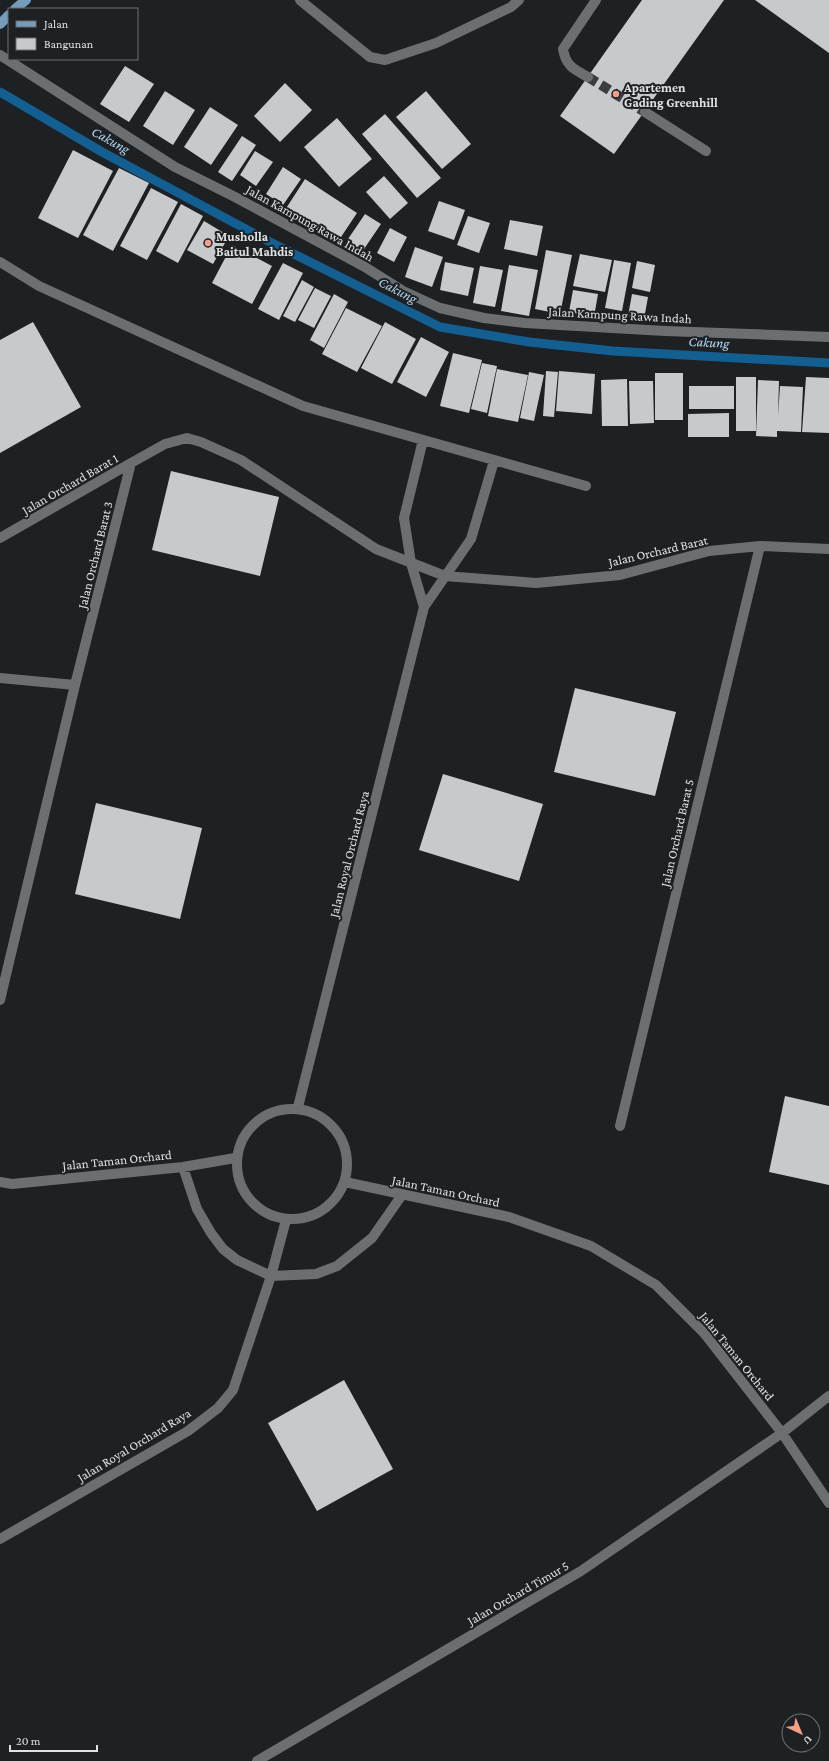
<svg xmlns="http://www.w3.org/2000/svg" width="829" height="1761" font-family="'Crimson Pro',serif">
	<rect width="100%" height="100%" fill="#1e2123"/>
	<g fill="none" stroke-linecap="round" stroke-linejoin="round">
		<path stroke="#135f91" stroke-width="9" d="M0 92 102 152 270 242 440 327 529 342 613 351 829 363"/>
	</g>
	<path fill="#c7cacd" d="M642 0H724L614 154 560 116Z
		M755 0H829V53Z
		M125 66 154 84 129 122 100 104Z
		M285 83 312 110 280 142 254 116Z
		M165 91 195 110 173 145 143 126Z
		M426 91 471 144 442 169 396 117Z
		M210 107 238 125 211 165 184 147Z
		M385 114 441 178 417 198 362 134Z
		M337 118 372 159 339 187 304 147Z
		M242 136 256 145 232 181 218 172Z
		M73 150 113 171 78 238 38 218Z
		M255 151 273 162 256 186 240 175Z
		M283 167 301 179 283 205 266 194Z
		M119 168 149 183 113 251 83 235Z
		M384 176 408 203 390 219 366 192Z
		M305 179 357 213 337 243 285 210Z
		M151 188 178 202 147 260 120 246Z
		M439 201 465 210 454 240 428 231Z
		M181 204 203 216 178 263 156 251Z
		M365 214 381 224 362 252 346 242Z
		M468 216 490 223 479 253 457 245Z
		M510 220 543 226 537 256 504 249Z
		M204 221 229 236 213 264 187 250Z
		M390 228 407 237 394 262 377 253Z
		M232 245 272 266 252 304 212 283Z
		M415 247 443 257 432 287 405 277Z
		M546 250 572 255 560 314 535 309Z
		M580 254 612 260 605 292 573 286Z
		M614 260 631 263 622 311 605 308Z
		M637 261 655 265 650 292 632 288Z
		M445 262 474 268 468 296 440 290Z
		M283 263 303 273 279 320 258 309Z
		M509 265 538 270 529 316 501 311Z
		M480 266 503 270 495 307 473 303Z
		M302 280 314 287 295 322 283 316Z
		M315 288 331 296 314 328 298 320Z
		M573 290 598 294 594 317 569 312Z
		M334 294 348 302 324 348 310 340Z
		M632 294 648 297 644 319 628 316Z
		M346 308 382 326 357 372 322 354Z
		M33 322 81 407 0 453V340Z
		M385 322 416 339 392 384 361 368Z
		M421 337 449 352 426 397 397 382Z
		M453 353 482 360 469 413 440 406Z
		M482 363 497 366 487 413 471 409Z
		M497 369 528 375 518 422 488 416Z
		M546 371 558 372 554 417 543 416Z
		M559 371 595 374 592 414 556 411Z
		M529 372 544 375 534 421 520 418Z
		M655 373H683V420H655Z
		M736 377H756V431H736Z
		M806 377 829 378V433L802 432Z
		M627 379 628 426H602L601 380Z
		M758 380 779 381 778 416 780 386 803 387 801 432 777 431V437L756 436Z
		M629 381H653L654 423 630 424Z
		M689 386H734V409H689Z
		M729 413V437H688V414Z
		M171 471 279 497 260 576 152 550Z
		M575 688 676 712 655 796 554 772Z
		M443 774 543 804 519 881 419 850Z
		M96 803 202 828 180 919 75 894Z
		M785 1096 829 1106V1185L769 1172Z
		M344 1380 393 1469 317 1511 268 1423Z"/>
	<g fill="none" stroke-linecap="round" stroke-linejoin="round">
		<path stroke="#3b3e40" stroke-width="10" stroke-dasharray="10 5" stroke-linecap="butt" d="M588 77 645 112"/>
		<path stroke="#6c6f72" stroke-width="10" d="M300 0 370 57 385 60 436 43 511 7 519 0
			M0 55 175 167 235 197 365 267 403 291 440 308 484 318 525 323 665 331 829 337
			M588 77C573 69 566 66 563 49L596 0
			M645 112 706 151
			M0 262 39 286 303 406 586 486
			M423 440 404 518 411 563 424 607 471 539 494 461
			M0 538 131 463
			M0 678 75 685
			M0 1000 75 685 131 463 165 444 187 438 201 442 241 460 376 549 445 576 536 583 620 575 709 551 760 546 829 549
			M298 1107 424 607
			M237 1164a55 55 0 1 1 110 0a55 55 0 1 1-110 0Z
			M620 1126 760 546
			M183 1167 197 1209 211 1233 223 1249 237 1260 271 1276 316 1274 337 1266 372 1238 402 1195
			M0 1182 12 1184 183 1167 235 1158
			M345 1182 509 1217 591 1246 656 1285 704 1333 782 1433 829 1503
			M0 1539 188 1431 218 1408 233 1390 271 1276 286 1220
			M257 1761 581 1571 782 1433 829 1396"/>
		<path stroke="#749cbc" stroke-width="10" d="M15 9 26 0
			M0 24 9 15"/>
	</g>
	<g fill="#f49e89" stroke="#1e2123" stroke-width="1.5">
		<circle cx="616" cy="94" r="4"/>
		<circle cx="208" cy="243" r="4"/>
	</g>
	<g text-anchor="middle" dominant-baseline="central" stroke-width="4" stroke-linejoin="round" paint-order="stroke">
		<g font-size="13" font-weight="bold" fill="#e0e1e3" stroke="#1e2123" text-anchor="start">
			<text x="624" y="87">Apartemen<tspan x="624" dy="15">Gading Greenhill</tspan></text>
			<text x="216" y="236">Musholla<tspan x="216" dy="15">Baitul Mahdis</tspan></text>
		</g>
		<g font-size="13" fill="#e0e1e3" stroke="#1e2123">
			<text transform="translate(310 223) rotate(29)">Jalan Kampung Rawa Indah</text>
			<text transform="translate(620 315) rotate(3)">Jalan Kampung Rawa Indah</text>
			<text transform="translate(70 484) rotate(-30)">Jalan Orchard Barat 1</text>
			<text transform="translate(658 551) rotate(-13)">Jalan Orchard Barat</text>
			<text transform="translate(95 555) rotate(-76)">Jalan Orchard Barat 3</text>
			<text transform="translate(677 833) rotate(-77)">Jalan Orchard Barat 5</text>
			<text transform="translate(349 854) rotate(-76)">Jalan Royal Orchard Raya</text>
			<text transform="translate(117 1160) rotate(-6)">Jalan Taman Orchard</text>
			<text transform="translate(446 1191) rotate(12)">Jalan Taman Orchard</text>
			<text transform="translate(737 1356) rotate(51)">Jalan Taman Orchard</text>
			<text transform="translate(134 1445) rotate(-31)">Jalan Royal Orchard Raya</text>
			<text transform="translate(518 1593) rotate(-30)">Jalan Orchard Timur 5</text>
		</g>
		<g font-size="14" font-style="italic" fill="#b2d4f1" stroke="#1e2123">
			<text transform="translate(111 140) rotate(29)">Cakung</text>
			<text transform="translate(398 290) rotate(27)">Cakung</text>
			<text transform="translate(709 342) rotate(3)">Cakung</text>
		</g>
	</g>
	<rect x="8" y="8" width="130" height="52" fill="#1e2123" stroke="#6c6e70"/>
	<rect x="16" y="21" width="20" height="6" fill="#749cbc" stroke="#6c6e70"/>
	<text x="44" y="28" font-size="12" fill="#e0e1e3">Jalan</text>
	<rect x="16" y="38" width="20" height="12" fill="#c7cacd" stroke="#6c6e70"/>
	<text x="44" y="48" font-size="12" fill="#e0e1e3">Bangunan</text>
	<g transform="translate(801 1733) rotate(136)"><circle r="19" fill="#1e2123" stroke="#6c6e70"/>
	<path d="M0-3L7 15L0 10L-7 15Z" fill="#f49e89"/>
	<text y="-6" font-size="11" font-weight="bold" text-anchor="middle" fill="#e0e1e3">U</text>
	</g>
	<path d="M10 1745v6h87v-6" fill="none" stroke="#e0e1e3" stroke-width="2"/>
	<text x="16" y="1745" font-size="12" fill="#e0e1e3" stroke="#1e2123" stroke-width="3" paint-order="stroke">20 m</text>
</svg>
